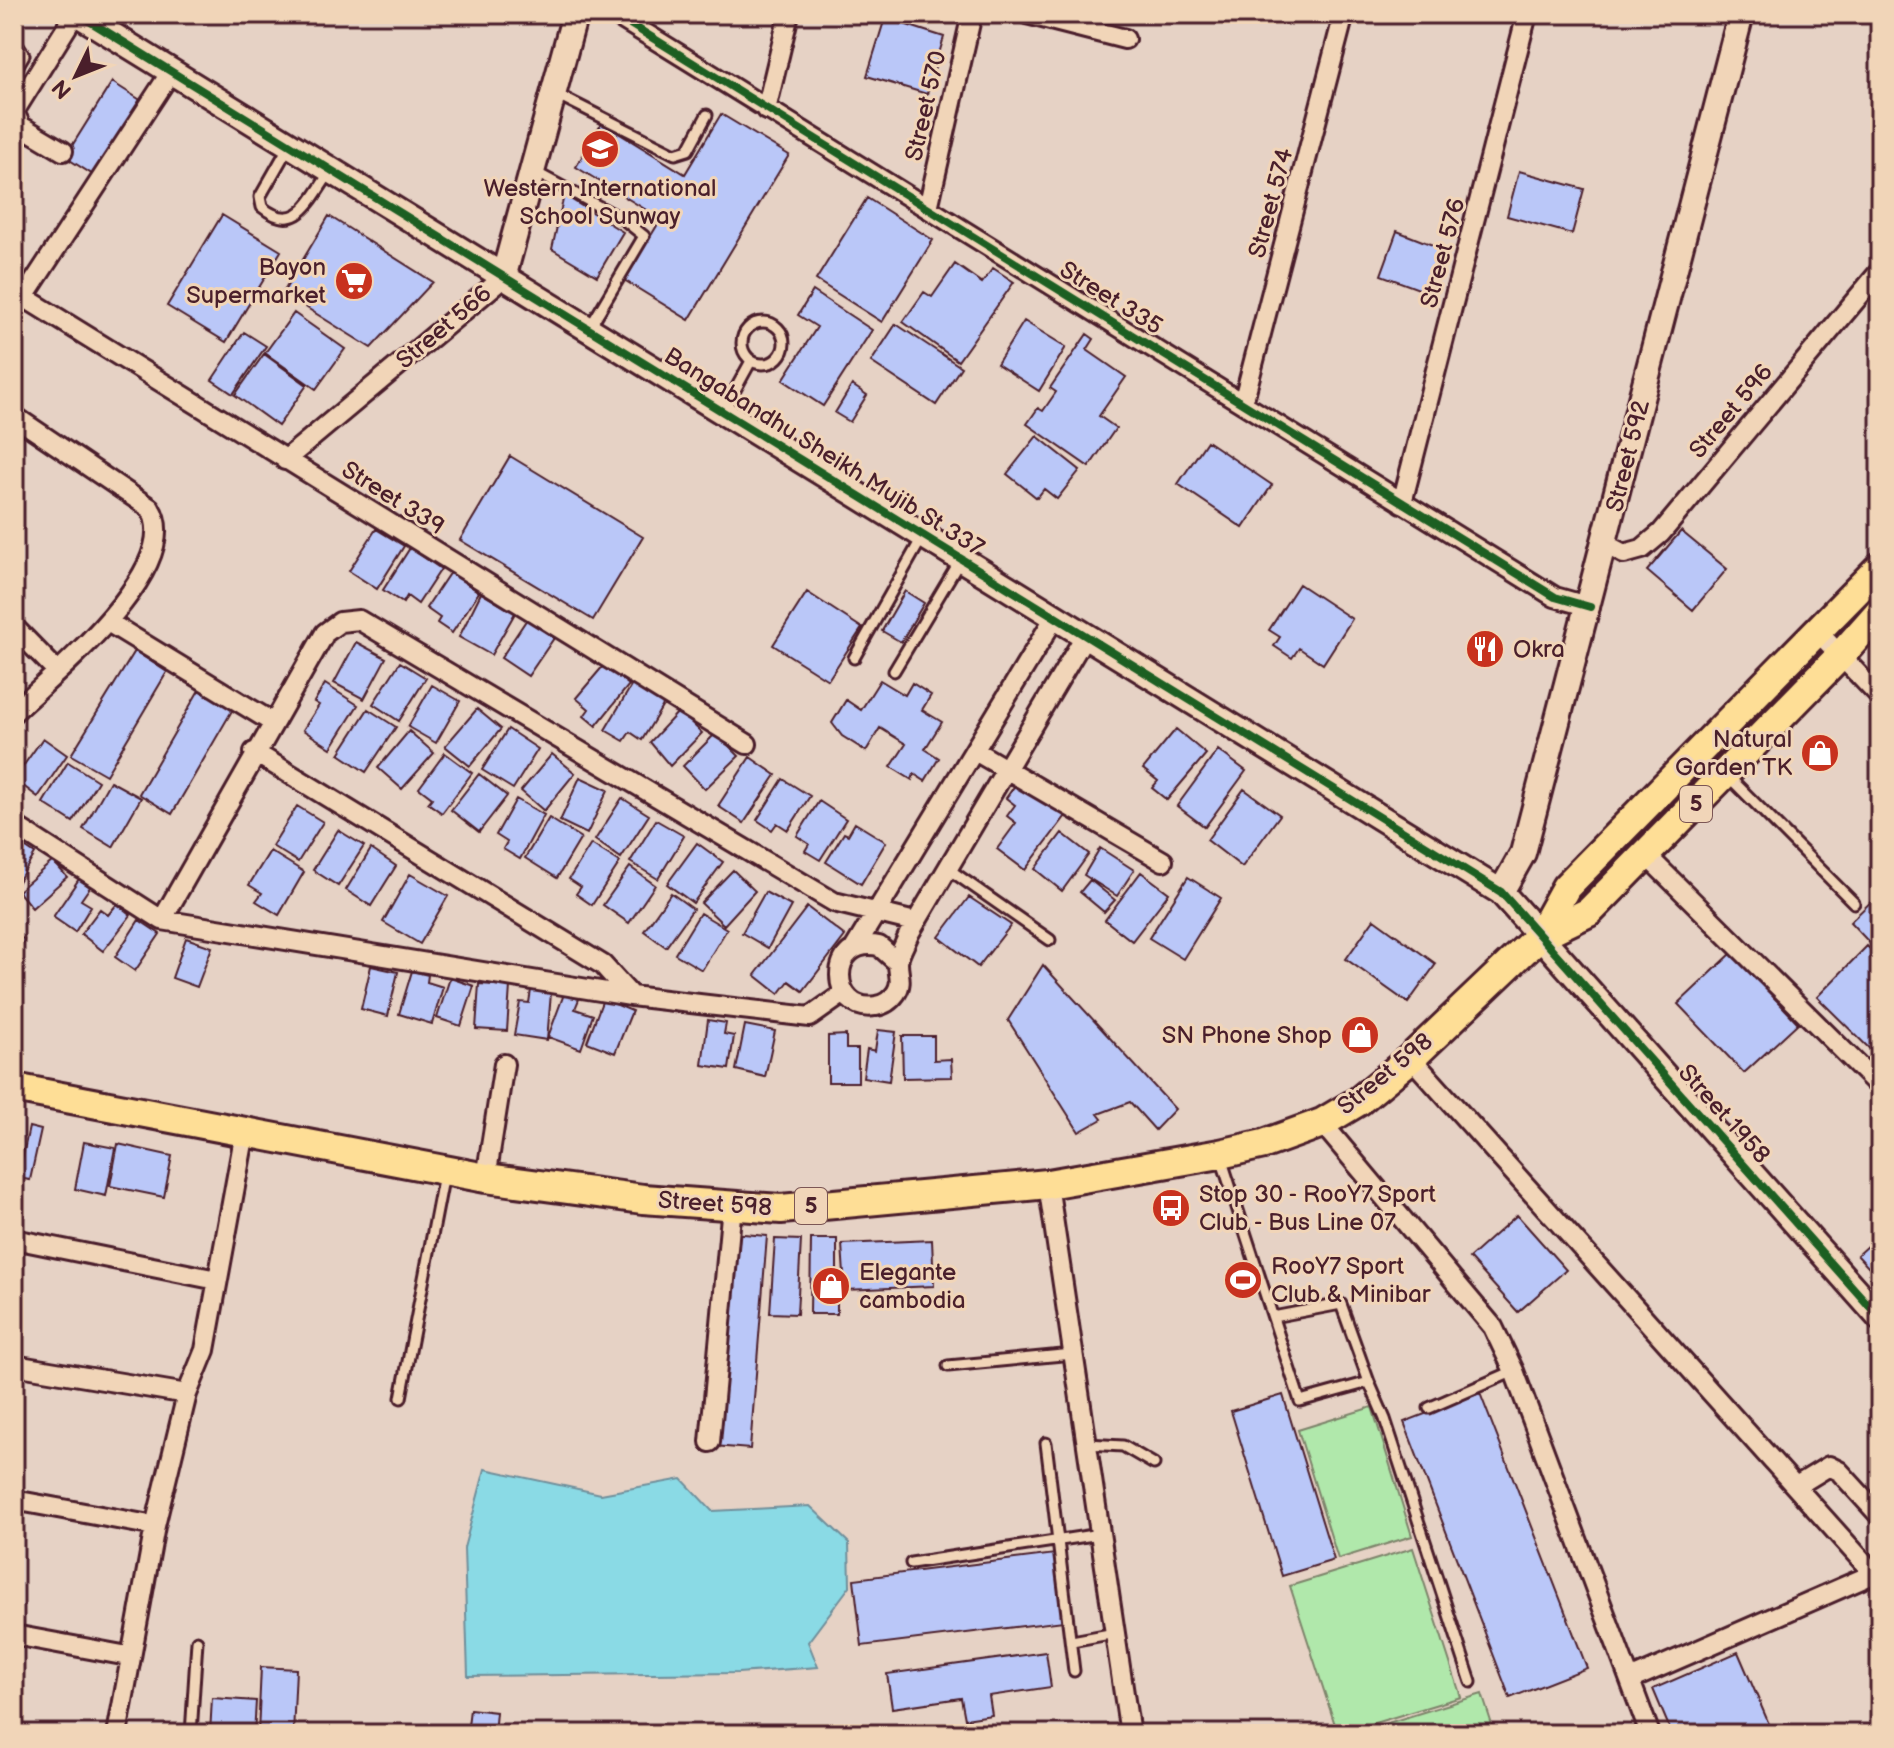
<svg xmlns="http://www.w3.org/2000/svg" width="1894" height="1748" font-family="'Balsamiq Sans',sans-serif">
	<rect width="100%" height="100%" fill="#e6d2c5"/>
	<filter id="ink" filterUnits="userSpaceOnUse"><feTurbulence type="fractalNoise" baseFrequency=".0125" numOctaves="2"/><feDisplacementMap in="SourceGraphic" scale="16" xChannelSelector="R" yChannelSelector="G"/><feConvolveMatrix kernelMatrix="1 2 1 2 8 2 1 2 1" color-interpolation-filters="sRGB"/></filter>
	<g filter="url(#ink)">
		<path fill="#b0e8ab" stroke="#7d846b" stroke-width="2" d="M1372 1407 1412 1536 1338 1559 1298 1430Z
			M1413 1548 1461 1697 1338 1734 1290 1586Z
			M1482 1694 1495 1734H1352Z"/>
		<path fill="#8adae5" stroke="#708f9b" stroke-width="2" d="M485 1469 601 1494 682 1479 712 1511 810 1506 849 1543 850 1586 808 1642 818 1667 738 1673 468 1676 464 1548Z"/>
		<path fill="#bac7f8" stroke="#4a1f2b" stroke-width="2" d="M885 18 944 37 927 94 867 76Z
			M112 82 142 101 95 176 65 157Z
			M721 114 789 155 689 320 624 280 661 219 576 167 602 123 685 174Z
			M1519 171 1584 189 1572 234 1507 216Z
			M564 195 623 232 597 276 552 249Z
			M867 198 933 240 882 322 816 280Z
			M222 215 281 251 226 342 167 306Z
			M329 216 433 282 371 348 283 293Z
			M1397 231 1443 249 1427 292 1381 275Z
			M955 264 982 283 993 268 1014 282 958 361 903 322 924 292 932 297Z
			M813 291 872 330 823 406 783 380 817 327 798 315Z
			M294 313 345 349 316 389 265 353Z
			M1024 321 1066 347 1039 391 997 364Z
			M896 324 961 367 936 405 871 362Z
			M244 332 266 346 233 394 212 380Z
			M1087 334 1094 339 1087 350 1126 377 1099 416 1116 428 1089 467 1027 424 1038 408 1043 411 1056 392 1050 388Z
			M264 354 307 385 278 426 235 395Z
			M852 385 867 395 850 422 835 413Z
			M1037 436 1080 470 1057 499 1044 489 1037 498 1007 474Z
			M1207 441 1272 485 1243 528 1178 484Z
			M510 456 643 537 593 620 460 540Z
			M376 529 404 546 377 589 349 571Z
			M1681 531 1727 569 1693 610 1647 571Z
			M410 548 441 569 418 604 407 596 403 603 383 590Z
			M450 572 479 592 452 633 437 623 440 618 426 608Z
			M1299 584 1352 619 1323 664 1299 648 1292 658 1274 646 1280 637 1269 630Z
			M905 591 924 603 901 642 882 631Z
			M807 592 862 628 828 680 773 645Z
			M481 593 515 613 491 655 459 637Z
			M527 619 554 638 528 676 501 658Z
			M356 642 386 658 364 699 334 683Z
			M135 651 167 672 106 775 71 755Z
			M400 662 426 678 399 721 373 704Z
			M604 665 629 685 596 726 584 716 589 709 576 698Z
			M880 680 905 695 912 683 931 695 922 710 942 722 925 749 939 758 925 781 914 774 912 780 891 767 906 744 880 728 866 751 842 736 832 723 846 700 861 710Z
			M633 683 665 702 642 740 630 732 624 741 605 730Z
			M325 684 358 705 331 748 303 730 319 705 314 702Z
			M432 685 460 701 436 743 408 727Z
			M199 690 233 709 172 814 139 794Z
			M368 709 396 727 366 772 339 754Z
			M477 709 501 729 470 766 445 746Z
			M679 711 702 733 670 766 650 742Z
			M508 729 538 749 513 789 482 770Z
			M1176 729 1206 754 1167 800 1152 788 1158 781 1143 769Z
			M409 731 434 753 402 789 378 768Z
			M716 733 739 756 705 789 683 766Z
			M43 738 67 755 38 797 14 779Z
			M1218 750 1246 771 1205 827 1177 806Z
			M445 753 472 773 442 813 428 803 432 798 419 788Z
			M552 754 575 773 544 811 521 791Z
			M750 757 776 775 744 823 718 806Z
			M68 762 98 781 73 822 43 803Z
			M479 774 507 796 479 832 451 810Z
			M580 777 608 790 587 834 560 821Z
			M783 779 810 796 788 830 777 823 772 830 757 820Z
			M110 781 141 798 113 847 83 829Z
			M1018 781 1068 813 1025 870 997 849 1016 823 1007 816 1015 805 1006 798Z
			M1244 789 1280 815 1242 867 1207 840Z
			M622 798 649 815 621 858 595 840Z
			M516 799 544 815 520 859 503 849 507 842 496 835Z
			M819 801 846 819 820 860 805 851 809 844 797 836Z
			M297 806 323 822 298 862 272 846Z
			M549 818 581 838 557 878 525 858Z
			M656 820 684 836 658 879 630 862Z
			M855 823 886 842 861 884 826 862 844 833 848 835Z
			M338 830 364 846 338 886 313 870Z
			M1062 833 1089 854 1062 891 1035 869Z
			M14 840 35 854 14 888Z
			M697 843 723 862 693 903 667 884Z
			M591 844 620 862 592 905 576 894 581 887 569 879Z
			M1100 848 1134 870 1117 896 1084 875Z
			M371 849 396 866 371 906 346 890Z
			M270 851 304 872 279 915 256 901 262 893 249 885Z
			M53 861 67 877 32 908 18 891Z
			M630 867 655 885 629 923 603 905Z
			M733 870 755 891 724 925 701 903Z
			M1141 872 1169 893 1132 941 1105 920Z
			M410 874 448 896 420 944 383 922Z
			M1188 877 1221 898 1183 959 1149 938Z
			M79 879 90 887 81 900 91 906 75 932 53 917Z
			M1090 880 1115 900 1104 912 1080 892Z
			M765 892 791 906 768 948 742 933Z
			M671 893 693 909 666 947 644 931Z
			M1880 893V954L1850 922Z
			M969 897 1011 925 978 967 939 937Z
			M117 904 131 915 103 951 81 934 100 909 108 915Z
			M807 907 845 936 803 991 789 981 779 994 755 975Z
			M700 913 727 929 702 970 675 954Z
			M1374 919 1436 964 1408 1003 1346 959Z
			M139 920 160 934 135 971 115 957Z
			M14 936 24 939 14 974Z
			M186 938 212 947 197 987 172 978Z
			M1867 946 1880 959V1059L1817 997Z
			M1732 953 1798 1023 1744 1073 1678 1004Z
			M1043 965 1175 1109 1155 1130 1130 1102 1098 1114 1102 1119 1079 1132 1008 1020Z
			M371 966 398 972 388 1016 361 1009Z
			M412 971 428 975 427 982 443 987 432 1024 399 1014Z
			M450 978 474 986 461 1026 437 1018Z
			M479 984 510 986 507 1031 476 1029Z
			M531 990 551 993 547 1040 514 1035 520 1002 529 1003Z
			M564 994 579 999 575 1009 593 1015 581 1049 548 1037Z
			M603 999 632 1011 615 1053 587 1042Z
			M708 1020 726 1023 724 1034 734 1036 729 1069 702 1065Z
			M745 1025 775 1031 765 1077 736 1070Z
			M878 1030 896 1032 889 1081 863 1077 867 1049 875 1051Z
			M846 1035V1049H858V1082H828V1036Z
			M902 1036H934V1060L951 1059 952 1077 903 1078Z
			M29 1127 41 1130 30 1180 18 1178Z
			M84 1142 115 1148 106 1196 75 1189Z
			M118 1144 172 1156 164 1197 110 1186Z
			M1517 1215 1566 1270 1518 1312 1469 1258Z
			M731 1233 767 1236 750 1449 714 1446Z
			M1880 1234V1280L1857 1255Z
			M775 1239 801 1240 797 1314 770 1313Z
			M811 1239H837V1314H810Z
			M932 1240 934 1286 845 1290 842 1244Z
			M1480 1393 1587 1668 1510 1698 1404 1422Z
			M1283 1395 1334 1560 1282 1576 1231 1411Z
			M1055 1554 1064 1621 862 1646 854 1579Z
			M1046 1652 1051 1687 989 1696 992 1715 965 1719 961 1698 892 1708 887 1674Z
			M1738 1652 1769 1724 1746 1734H1672L1653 1689Z
			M261 1667 296 1669 293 1734H258Z
			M212 1698 256 1701 254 1734H210Z
			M470 1709 496 1712 494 1734H467Z"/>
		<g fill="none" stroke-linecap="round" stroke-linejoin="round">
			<defs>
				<path id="lane" d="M14 40 24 55 14 72
					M554 93 675 154 688 150 707 115
					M289 146 260 197 262 207C298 236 311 198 331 171
					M535 172 624 220 644 236 590 327
					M742 343a21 21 0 1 1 42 0a21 21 0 1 1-42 0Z
					M724 410 751 361
					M854 658 923 536
					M894 671 961 559
					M1729 777 1854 903
					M947 868 1050 940
					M1221 1158 1300 1401 1369 1382 1385 1419 1471 1682
					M1273 1317 1341 1304 1369 1382
					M948 1366 1073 1354
					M401 1398 444 1174
					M1429 1408 1514 1371
					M1046 1443 1074 1671
					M1087 1444 1123 1446 1154 1464
					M911 1563 1100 1534
					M1072 1641 1115 1633
					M191 1734 197 1641"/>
				<path id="street" d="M614 14 1555 597 1590 607
					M1027 14 1125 39
					M766 110 789 14
					M63 151 21 126 14 112 75 14
					M928 208 972 14
					M14 291 747 744
					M24 297 171 72
					M1243 403 1344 14
					M14 416 150 508C186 567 53 675 14 712
					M285 460 503 278
					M1402 503 1527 14
					M1605 544 1624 554 1642 549 1661 533 1880 271
					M108 622 272 722
					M14 627 57 671
					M1818 632 1880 697
					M975 751 1163 861
					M254 752 603 965 631 996
					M14 825 162 920 631 996 810 1017 844 993
					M1646 855 1880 1087
					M162 920 325 633 340 622 359 620 834 902 915 922
					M854 949 1055 617
					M898 963 879 946C826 936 829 1014 876 1006 884 1005 891 1000 896 993 903 982 898 975 898 963 898 955 906 942 909 934L1085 636
					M1411 1058 1874 1574
					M1322 1123 1493 1327 1514 1371 1650 1734
					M486 1178 504 1064
					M1048 1184 1130 1734
					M14 1239 217 1280
					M14 1365 187 1394
					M710 1442 732 1205
					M1798 1485 1829 1466 1839 1471 1880 1516
					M14 1500 155 1526
					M14 1635 128 1656
					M1632 1679 1880 1571
					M117 1734 155 1526 187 1394 205 1350 245 1132"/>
				<path id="secondary" d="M78 14 1501 892 1880 1318
					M503 278 575 14
					M1501 892 1523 853 1741 14"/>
				<path id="primary" d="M1539 936 1589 912 1841 655 1880 611
					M14 1088 486 1178 643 1199 781 1209 1048 1184 1220 1154 1264 1144 1322 1123 1359 1101 1411 1058 1539 936 1566 887 1880 567"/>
			</defs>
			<use href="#lane" stroke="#4a1f2b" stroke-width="15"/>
			<use href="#street" stroke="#4a1f2b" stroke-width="24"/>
			<use href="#secondary" stroke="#4a1f2b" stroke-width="30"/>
			<use href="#primary" stroke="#4a1f2b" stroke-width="34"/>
			<use href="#lane" stroke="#f1d5b8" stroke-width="9"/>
			<use href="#street" stroke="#f1d5b8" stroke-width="18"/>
			<use href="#secondary" stroke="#f1d5b8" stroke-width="24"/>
			<use href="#primary" stroke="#fede96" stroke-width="28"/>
			<defs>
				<path id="cycleway" d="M78 14 1501 892 1880 1318
					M614 14 1555 597 1590 607"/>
			</defs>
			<use href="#cycleway" stroke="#f1d5b8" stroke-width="13"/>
			<use href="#cycleway" stroke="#1b5e20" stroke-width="8"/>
		</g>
	</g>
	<defs>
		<symbol id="school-disc" viewBox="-11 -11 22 22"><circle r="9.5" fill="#c8321e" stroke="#f1d5b8"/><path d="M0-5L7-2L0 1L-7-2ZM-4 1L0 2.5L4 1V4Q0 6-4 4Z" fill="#fff"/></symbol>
		<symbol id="supermarket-disc" viewBox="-11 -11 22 22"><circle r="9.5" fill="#c8321e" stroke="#f1d5b8"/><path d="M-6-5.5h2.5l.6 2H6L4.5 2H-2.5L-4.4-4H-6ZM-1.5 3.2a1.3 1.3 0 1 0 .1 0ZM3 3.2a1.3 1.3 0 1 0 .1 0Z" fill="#fff"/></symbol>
		<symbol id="restaurant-disc" viewBox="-11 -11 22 22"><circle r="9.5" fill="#c8321e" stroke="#f1d5b8"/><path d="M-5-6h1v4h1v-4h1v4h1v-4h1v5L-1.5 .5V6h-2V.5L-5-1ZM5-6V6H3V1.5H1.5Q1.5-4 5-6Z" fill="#fff"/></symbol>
		<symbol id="shop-disc" viewBox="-11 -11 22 22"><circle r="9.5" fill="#c8321e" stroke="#f1d5b8"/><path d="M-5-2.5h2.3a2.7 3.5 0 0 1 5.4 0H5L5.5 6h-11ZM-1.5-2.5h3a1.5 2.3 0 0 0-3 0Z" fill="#fff"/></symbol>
		<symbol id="bus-disc" viewBox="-11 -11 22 22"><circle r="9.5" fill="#c8321e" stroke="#f1d5b8"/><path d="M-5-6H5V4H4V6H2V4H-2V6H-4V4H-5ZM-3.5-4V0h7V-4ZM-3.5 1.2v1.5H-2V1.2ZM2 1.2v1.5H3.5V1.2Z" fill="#fff"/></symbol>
		<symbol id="stadium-disc" viewBox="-11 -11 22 22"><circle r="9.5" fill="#c8321e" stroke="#f1d5b8"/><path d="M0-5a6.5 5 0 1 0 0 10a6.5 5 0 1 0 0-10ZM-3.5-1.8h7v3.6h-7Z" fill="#fff"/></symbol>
	</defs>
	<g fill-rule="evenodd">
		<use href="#school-disc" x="578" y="127" width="44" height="44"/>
		<use href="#supermarket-disc" x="332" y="259" width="44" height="44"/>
		<use href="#restaurant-disc" x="1463" y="627" width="44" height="44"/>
		<use href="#shop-disc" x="1798" y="731" width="44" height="44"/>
		<use href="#shop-disc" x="1338" y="1013" width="44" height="44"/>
		<use href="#bus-disc" x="1149" y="1186" width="44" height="44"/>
		<use href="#stadium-disc" x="1221" y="1258" width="44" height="44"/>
		<use href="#shop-disc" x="809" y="1264" width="44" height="44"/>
	</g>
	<g text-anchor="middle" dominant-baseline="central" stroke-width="6" stroke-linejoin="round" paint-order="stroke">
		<g fill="#f1d5b8" stroke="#7c5655" stroke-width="2">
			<rect x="1680" y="786" width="32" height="36" rx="6"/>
			<rect x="795" y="1188" width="32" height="36" rx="6"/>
		</g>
		<g font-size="22" font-weight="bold" fill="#4a1f2b">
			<text x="1696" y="804">5</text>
			<text x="811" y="1206">5</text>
		</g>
		<g font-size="24" fill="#4a1f2b" stroke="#f1d5b8">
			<text transform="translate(926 106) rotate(-77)">Street 570</text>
			<text transform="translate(1271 203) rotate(-75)">Street 574</text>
			<text transform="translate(1443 253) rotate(-75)">Street 576</text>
			<text transform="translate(1111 298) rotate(32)">Street 335</text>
			<text transform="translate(444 327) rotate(-40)">Street 566</text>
			<text transform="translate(1731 411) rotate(-50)">Street 596</text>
			<text transform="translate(824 452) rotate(32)">Bangabandhu Sheikh Mujib St 337</text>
			<text transform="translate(1628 456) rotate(-76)">Street 592</text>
			<text transform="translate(393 498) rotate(32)">Street 339</text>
			<text transform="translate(1385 1074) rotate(-39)">Street 598</text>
			<text transform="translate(1724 1114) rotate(48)">Street 1958</text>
			<text transform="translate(715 1204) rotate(4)">Street 598</text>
		</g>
		<g font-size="24" fill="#4a1f2b" stroke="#f1d5b8" text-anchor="start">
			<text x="600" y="188" text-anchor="middle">Western International<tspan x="600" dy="28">School Sunway</tspan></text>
			<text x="326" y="267" text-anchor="end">Bayon<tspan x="326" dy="28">Supermarket</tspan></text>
			<text x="1513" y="649">Okra</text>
			<text x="1792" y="739" text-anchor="end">Natural<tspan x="1792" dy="28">Garden TK</tspan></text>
			<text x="1332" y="1035" text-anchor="end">SN Phone Shop</text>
			<text x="1199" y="1194">Stop 30 - RooY7 Sport<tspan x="1199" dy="28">Club - Bus Line 07</tspan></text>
			<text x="1271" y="1266">RooY7 Sport<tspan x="1271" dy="28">Club &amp; Minibar</tspan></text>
			<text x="859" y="1272">Elegante<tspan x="859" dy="28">cambodia</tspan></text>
		</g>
	</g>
	<rect width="1894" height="1748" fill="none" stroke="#f1d5b8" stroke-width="48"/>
	<rect x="24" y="24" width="1846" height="1700" fill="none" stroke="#4a1f2b" stroke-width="3" filter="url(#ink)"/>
	<g transform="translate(76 76) rotate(227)" stroke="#f1d5b8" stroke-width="6" paint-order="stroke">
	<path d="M0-6L14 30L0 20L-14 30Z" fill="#4a1f2b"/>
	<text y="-12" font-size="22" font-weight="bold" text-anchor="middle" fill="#4a1f2b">N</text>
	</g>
</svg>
